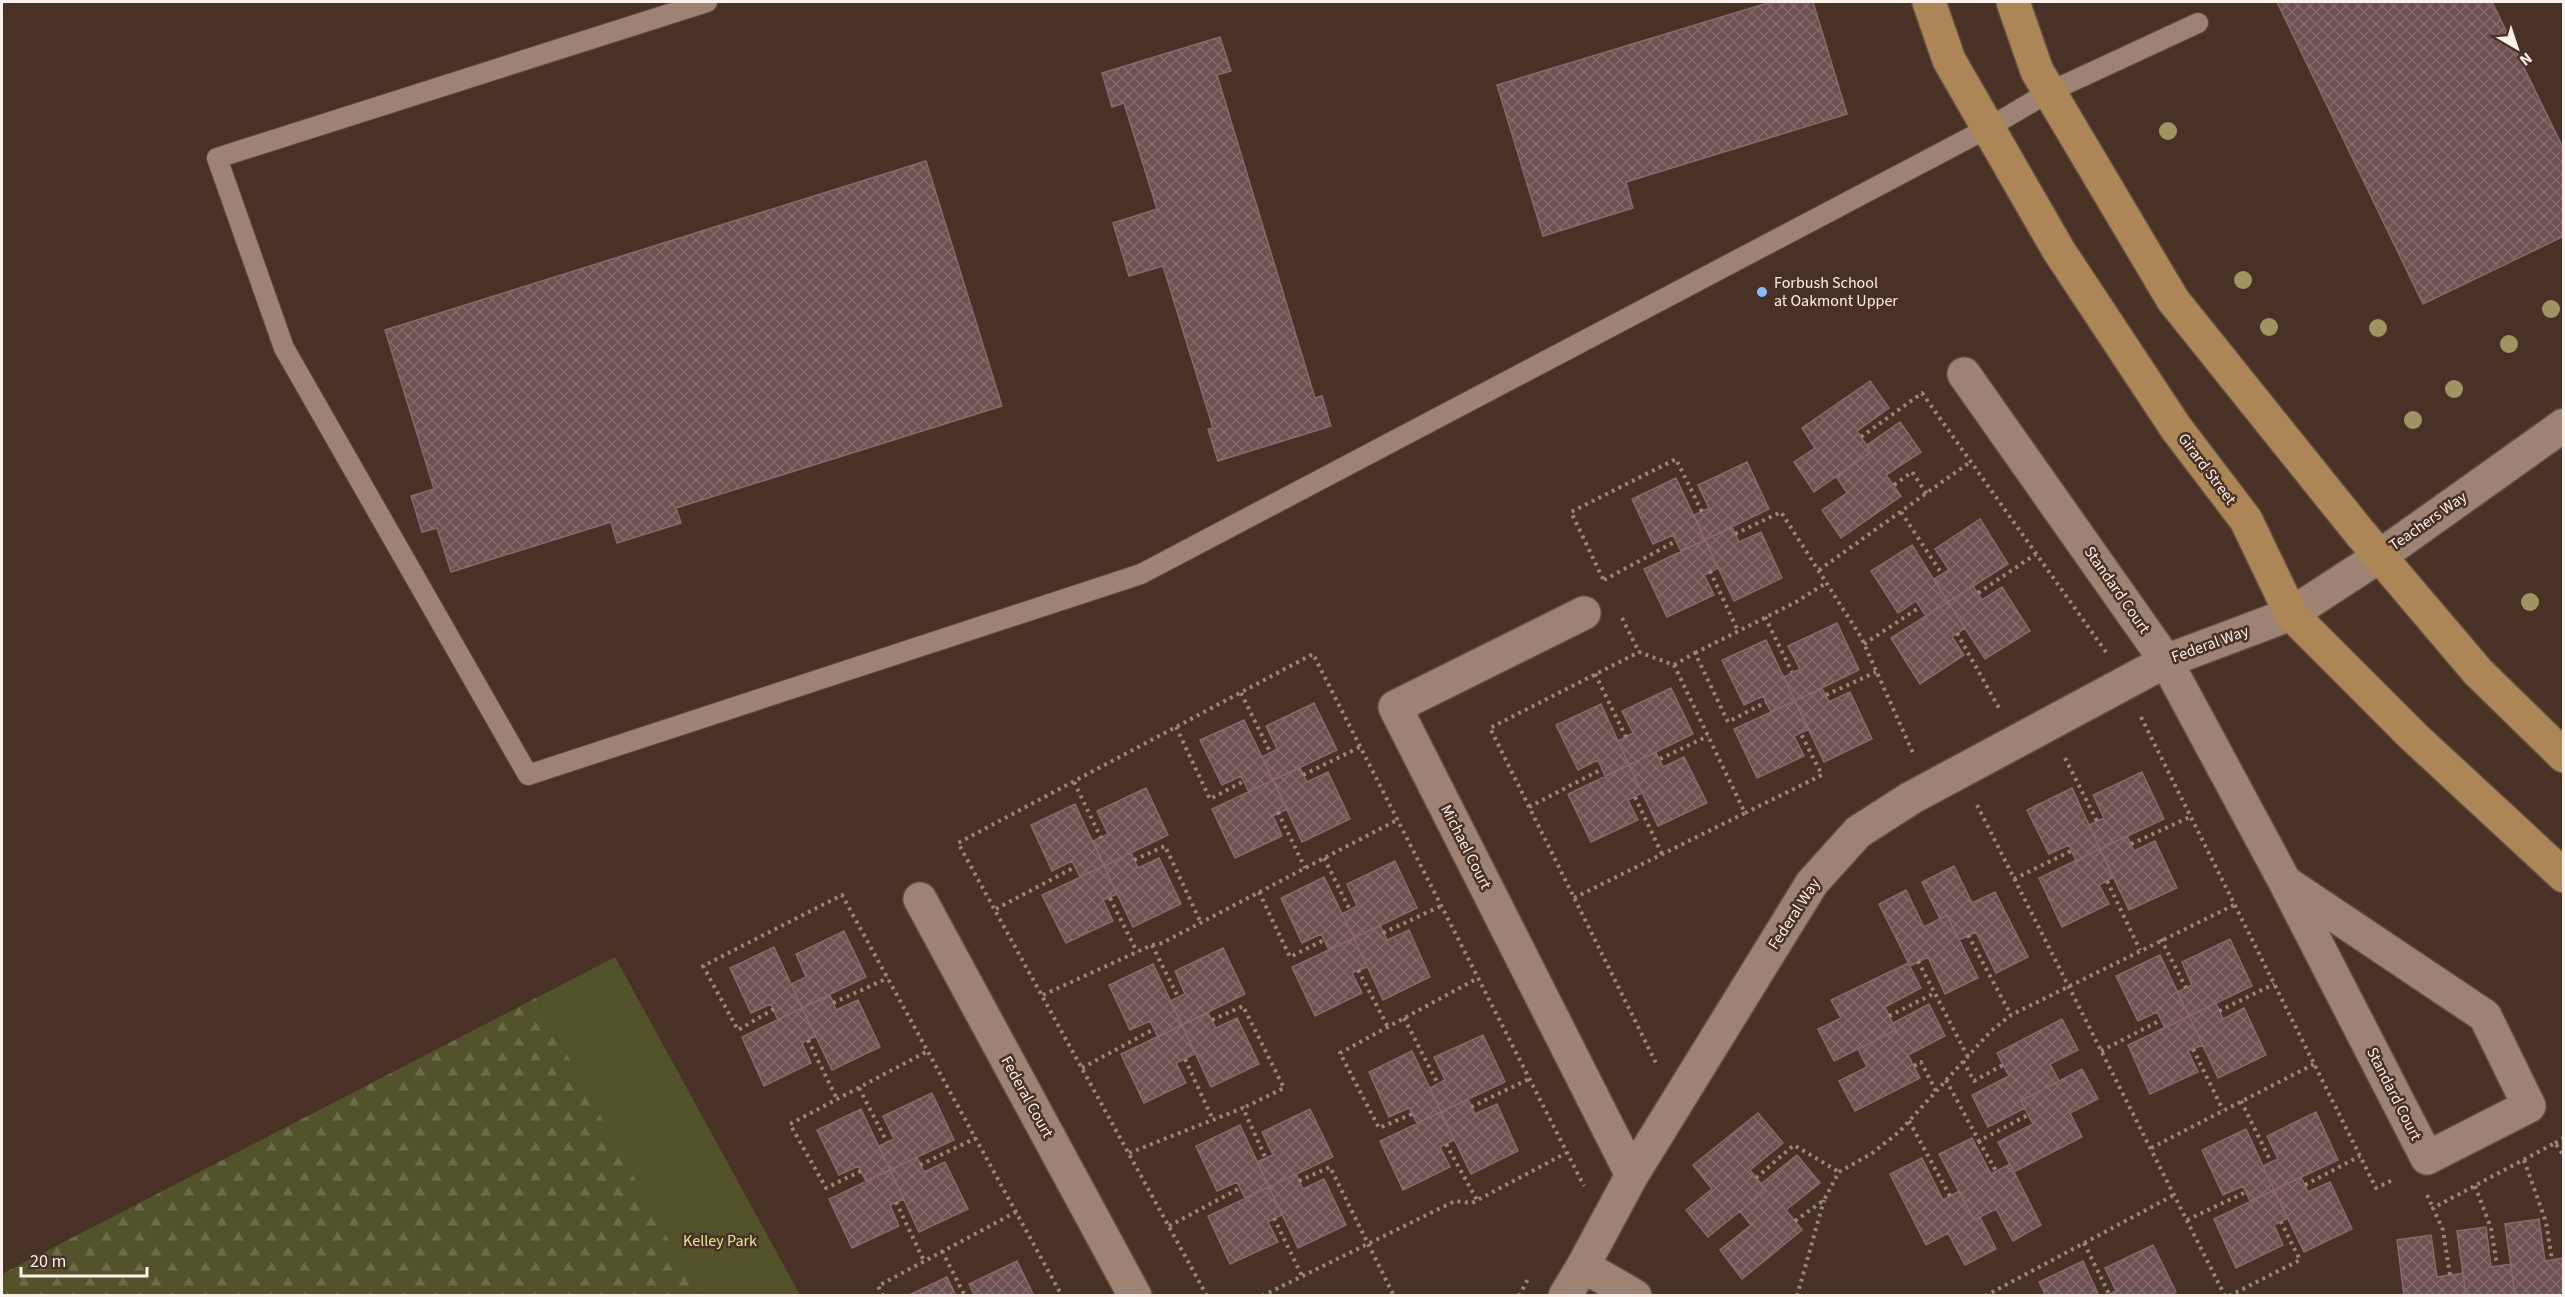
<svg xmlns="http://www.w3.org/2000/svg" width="2565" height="1297" font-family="'Source Sans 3',sans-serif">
	<defs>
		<pattern id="forest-firs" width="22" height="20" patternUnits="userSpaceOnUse" patternTransform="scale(1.5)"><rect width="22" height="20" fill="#53532b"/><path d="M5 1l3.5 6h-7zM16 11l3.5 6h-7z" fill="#6d6c4a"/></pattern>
		<pattern id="building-cross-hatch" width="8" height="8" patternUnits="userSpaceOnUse" patternTransform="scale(1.5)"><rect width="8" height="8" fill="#6e5051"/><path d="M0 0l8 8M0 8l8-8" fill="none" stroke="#846a6a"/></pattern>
	</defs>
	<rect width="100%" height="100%" fill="#493125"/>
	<path fill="#53532b" d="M615 957 800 1295H699L536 998Z"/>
	<path fill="url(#forest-firs)" d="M536 998 699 1295H2V1274Z"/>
	<path fill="url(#building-cross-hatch)" stroke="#89696a" stroke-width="1.5" d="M1771 2H1813L1847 114 1626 182 1633 208 1543 236 1497 85Z
		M2277 2H2492L2564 150V236L2423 304Z
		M1220 37 1231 71 1217 75 1315 398 1322 396 1331 426 1218 461 1208 429 1213 428 1163 266 1129 276 1113 223 1157 209 1124 103 1112 107 1102 73Z
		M926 161 1002 406 676 508 681 523 617 543 611 522 451 572 437 528 422 532 411 496 434 489 385 330Z
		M1870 381 1889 408 1857 431 1871 452 1814 492 1794 462 1815 448 1802 428Z
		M1900 422 1921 452 1886 475 1901 496 1841 538 1822 510 1847 493 1836 476 1871 452 1867 445Z
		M1747 462 1769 509 1705 540 1694 515 1709 508 1698 485Z
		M1676 478 1705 540 1681 551 1673 535 1653 544 1632 499Z
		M1980 519 2008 564 1948 602 1934 579 1949 570 1935 549Z
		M1732 527 1739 542 1761 532 1782 578 1734 601 1705 540Z
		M1705 540 1718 568 1704 575 1714 595 1667 617 1644 569Z
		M1912 545 1948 602 1926 616 1916 601 1898 613 1871 571Z
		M1973 586 1982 600 2002 587 2030 631 1985 659 1948 602Z
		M1948 602 1965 628 1952 637 1964 655 1920 684 1891 638Z
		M1837 623 1859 670 1795 701 1784 677 1800 669 1788 646Z
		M1766 640 1795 701 1771 712 1763 696 1744 705 1722 660Z
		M1671 688 1693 734 1629 765 1618 741 1633 733 1622 711Z
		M1822 688 1829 702 1850 692 1872 739 1824 762 1795 701Z
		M1795 701 1809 729 1794 736 1804 756 1757 778 1734 729Z
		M1314 703 1337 750 1273 780 1262 757 1277 749 1266 726Z
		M1601 704 1629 765 1605 776 1598 760 1578 770 1556 725Z
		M1244 720 1273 780 1249 792 1241 776 1222 785 1200 740Z
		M1656 752 1663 767 1684 757 1707 803 1658 826 1629 765Z
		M1629 765 1642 793 1628 800 1638 820 1591 842 1568 794Z
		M1300 768 1307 782 1328 772 1350 819 1302 842 1273 780Z
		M2142 772 2164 819 2100 849 2089 825 2104 818 2093 795Z
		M1273 780 1287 809 1273 816 1282 836 1235 858 1212 809Z
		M1146 788 1168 835 1104 866 1093 841 1108 834 1097 811Z
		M2072 788 2100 849 2076 861 2069 845 2049 854 2027 810Z
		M1075 804 1104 866 1080 877 1072 861 1052 871 1031 825Z
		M2127 836 2134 851 2155 841 2177 888 2129 910 2100 849Z
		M2100 849 2114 877 2099 885 2109 904 2062 927 2039 878Z
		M1131 853 1138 868 1159 858 1181 904 1133 927 1104 866Z
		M1395 861 1417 908 1354 938 1342 914 1357 906 1347 884Z
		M1104 866 1117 894 1103 900 1113 921 1066 943 1042 895Z
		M1954 866 1972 903 1995 892 2028 957 1996 973 1976 932 1959 940 1947 915 1940 919 1922 882Z
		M1324 877 1354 938 1329 950 1321 934 1302 943 1281 898Z
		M1906 890 1924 927 1947 915 1978 978 1945 994 1928 957 1910 966 1879 904Z
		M1380 925 1387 940 1409 930 1430 977 1383 1000 1354 938Z
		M844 931 866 977 802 1008 791 984 806 977 796 954Z
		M1354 938 1367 967 1352 973 1362 993 1315 1016 1292 967Z
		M2230 939 2252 986 2189 1016 2177 992 2192 985 2182 962Z
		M774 947 802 1008 778 1020 771 1004 751 1013 730 968Z
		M1223 948 1245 994 1182 1025 1170 1001 1185 994 1175 971Z
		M2160 955 2189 1016 2165 1028 2157 1012 2138 1021 2116 976Z
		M1908 963 1921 988 1885 1007 1896 1030 1834 1061 1818 1029 1841 1018 1831 1000Z
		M1153 964 1182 1025 1158 1037 1150 1021 1130 1030 1109 985Z
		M830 995 836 1010 858 1000 880 1047 832 1070 802 1008Z
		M2216 1003 2223 1019 2244 1008 2266 1055 2218 1078 2189 1016Z
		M1929 1004 1945 1036 1908 1055 1920 1078 1855 1111 1839 1081 1867 1067 1858 1049 1896 1030 1893 1023Z
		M802 1008 816 1036 802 1043 811 1063 764 1086 742 1037Z
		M1208 1013 1216 1028 1237 1018 1259 1064 1211 1087 1182 1025Z
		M2189 1016 2203 1045 2188 1051 2198 1072 2150 1094 2128 1045Z
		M2062 1019 2078 1050 2050 1064 2059 1081 2021 1101 2025 1108 1988 1127 1972 1095 2009 1076 1997 1053Z
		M1182 1025 1195 1054 1176 1063 1186 1083 1144 1103 1121 1054Z
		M1483 1035 1505 1082 1441 1112 1430 1088 1445 1080 1434 1057Z
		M1412 1051 1441 1112 1417 1123 1409 1108 1389 1117 1369 1072Z
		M2082 1069 2098 1099 2070 1113 2082 1137 2014 1172 1998 1142 2033 1124 2021 1101Z
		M932 1093 954 1140 890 1170 879 1146 894 1139 883 1116Z
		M1468 1099 1475 1114 1497 1104 1518 1151 1471 1174 1441 1112Z
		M861 1109 890 1170 866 1181 858 1166 839 1175 817 1130Z
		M1310 1109 1333 1157 1269 1187 1257 1162 1273 1155 1262 1132Z
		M1441 1112 1454 1140 1440 1147 1450 1167 1403 1190 1380 1141Z
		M2316 1112 2338 1160 2274 1190 2263 1166 2278 1159 2267 1136Z
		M1758 1113 1783 1143 1750 1170 1766 1190 1708 1237 1686 1210 1712 1189 1693 1165Z
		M1240 1125 1269 1187 1245 1198 1237 1182 1217 1191 1196 1146Z
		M2246 1129 2274 1190 2250 1201 2243 1186 2223 1195 2202 1150Z
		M1972 1138 1991 1174 2010 1164 2041 1225 2013 1241 1996 1209 1974 1220 1939 1154Z
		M1797 1155 1820 1183 1786 1210 1802 1230 1742 1279 1720 1250 1751 1225 1740 1211 1766 1190 1761 1184Z
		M917 1157 924 1172 945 1162 968 1209 919 1232 890 1170Z
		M1922 1158 1943 1200 1959 1191 1974 1220 1980 1217 1996 1249 1965 1265 1948 1233 1926 1245 1890 1174Z
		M890 1170 904 1199 890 1205 899 1226 852 1248 829 1199Z
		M1296 1174 1303 1189 1324 1179 1346 1225 1298 1248 1269 1187Z
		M2301 1177 2308 1192 2330 1182 2352 1229 2304 1252 2274 1190Z
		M1269 1187 1282 1215 1268 1222 1278 1242 1230 1264 1208 1216Z
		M2274 1190 2288 1218 2274 1225 2283 1245 2236 1268 2214 1219Z
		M2539 1219 2545 1261 2564 1258V1296H2515L2505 1224Z
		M2486 1227 2491 1267 2511 1264 2515 1296H2466L2457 1231Z
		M2431 1235 2437 1277 2463 1273 2466 1296H2404L2397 1240Z
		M2153 1245 2176 1292 2168 1296H2106L2116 1291 2105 1268Z
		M1017 1261 1034 1296H975L969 1284Z
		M2083 1261 2099 1296H2046L2039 1282Z
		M947 1277 956 1296H907Z"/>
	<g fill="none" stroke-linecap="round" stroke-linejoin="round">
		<defs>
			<path id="lane" d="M707 2 217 158 284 348 528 775 1141 574 1988 128 2049 92 2198 23"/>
			<path id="street" d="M1964 374 2166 661 2285 882 2427 1158 2529 1106 2485 1016 2285 882
				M1584 613 1395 707 1632 1175
				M920 899 1135 1296
				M1583 1266 1635 1296
				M1565 1296 1583 1266 1632 1175 1812 883 1858 832 1911 798 2166 661 2291 614 2380 556 2564 425"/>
			<path id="secondary" d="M1929 2 1949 60 2059 251 2176 428 2246 520 2291 614 2414 737 2564 876
				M2013 2 2037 71 2173 300 2360 533 2478 672 2564 756"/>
		</defs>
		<use href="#lane" stroke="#614c43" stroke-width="22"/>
		<use href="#street" stroke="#614c43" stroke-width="36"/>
		<use href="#secondary" stroke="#614c43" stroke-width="36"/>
		<path stroke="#98857c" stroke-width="4" stroke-dasharray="3 4.5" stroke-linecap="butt" d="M1861 437 1922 393 2106 652
			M1894 485 1912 472 1927 494
			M1901 512 1942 574
			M1735 534 1781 512 1861 637 1913 753
			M1819 570 1970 462
			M1710 571 1738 631
			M1603 579 1571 512 1676 459 1702 512
			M1604 580 1676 541
			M1978 593 2036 554
			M1765 617 1792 672
			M1622 618 1639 652
			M1957 633 1999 708
			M1864 644 1920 607
			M1695 653 1796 602 1826 583
			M1674 665 1695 653 1728 722 1766 702
			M1595 674 1626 737
			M1241 693 1270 752
			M1826 695 1876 672
			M2141 717 2376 1188 2395 1179
			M1176 727 1210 799 1244 781
			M2065 758 2097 821
			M1660 759 1708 736
			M1303 775 1360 747
			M1074 782 1101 838
			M1635 797 1662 854
			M1977 805 2225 1296
			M1529 807 1602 769
			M1278 812 1305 868
			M1745 813 1822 775 1800 732
			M2131 844 2190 817
			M1324 858 1350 910
			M1134 860 1165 846 1201 923
			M2014 879 2071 851
			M2107 881 2140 950
			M1259 892 1290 957 1324 940
			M1110 898 1137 952
			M1574 898 1745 813 1674 665 1639 652 1490 728 1656 1063
			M996 909 1075 867
			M1383 933 1441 906
			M1968 935 2011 1015
			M2161 939 2186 988
			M1152 945 1178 997
			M1918 961 1968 1057
			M1358 970 1388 1027
			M1043 995 1152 945 1162 943 1397 820
			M833 1003 888 978
			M774 1009 738 1030 703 966 842 895 1062 1296
			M2219 1011 2274 984
			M1889 1016 1935 993
			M1404 1018 1438 1084
			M1212 1020 1243 1006 1284 1088 1243 1108
			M808 1040 837 1099
			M2193 1049 2223 1110
			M2101 1051 2161 1020
			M1185 1059 1213 1120
			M1963 1061 1974 1081 2003 1065
			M1914 1066 1921 1062 1936 1091
			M1082 1068 1154 1029
			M1946 1080 1979 1141 2028 1115
			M859 1088 887 1142
			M2241 1101 2271 1162
			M1471 1107 1529 1079
			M1412 1114 1379 1128 1340 1053 1478 978
			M1909 1121 1950 1196
			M1979 1141 1996 1171
			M2555 1143 2564 1138
			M1446 1144 1477 1200
			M2151 1148 2314 1064
			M1129 1153 1243 1108 1266 1159
			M2524 1160 2546 1222 2552 1260
			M920 1165 976 1138
			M861 1171 826 1188 790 1124 928 1051
			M1756 1178 1794 1145 1839 1172
			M1299 1181 1330 1167 1394 1296
			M2305 1185 2360 1156
			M2475 1186 2491 1228 2497 1265
			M2427 1195 2433 1208
			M896 1202 924 1261
			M1274 1218 1302 1276
			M2187 1220 2246 1192
			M1795 1221 1824 1200 1839 1172 1871 1154 1899 1132 1991 1031 2011 1015 2234 905
			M1169 1226 1240 1188
			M2084 1243 2109 1294
			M942 1251 965 1296
			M2450 1275 2443 1230 2433 1208 2555 1143 2564 1156
			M883 1296 878 1286 1016 1212
			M1207 1296 958 843 1313 654 1584 1186
			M1262 1296 1455 1201 1472 1203 1566 1153
			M1519 1296 1528 1279
			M1797 1296 1824 1200
			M1985 1296 2174 1195
			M2187 1296H2204
			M2229 1296 2300 1260 2281 1222"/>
		<use href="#lane" stroke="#9e8274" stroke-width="20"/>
		<use href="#street" stroke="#9e8274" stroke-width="33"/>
		<use href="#secondary" stroke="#ac8656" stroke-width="33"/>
	</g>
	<g fill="#a09562">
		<circle cx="2168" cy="131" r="9"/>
		<circle cx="2243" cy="280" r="9"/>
		<circle cx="2551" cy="309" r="9"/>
		<circle cx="2269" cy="327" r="9"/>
		<circle cx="2378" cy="328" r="9"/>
		<circle cx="2509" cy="344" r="9"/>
		<circle cx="2454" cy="389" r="9"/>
		<circle cx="2413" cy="420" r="9"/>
		<circle cx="2530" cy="602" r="9"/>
	</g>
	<circle fill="#87bbfb" stroke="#493125" stroke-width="2" cx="1762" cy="292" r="6"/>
	<g text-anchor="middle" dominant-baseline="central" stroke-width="5" stroke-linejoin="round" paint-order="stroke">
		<g font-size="16" fill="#fef1eb" stroke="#493125" text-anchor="start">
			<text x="1774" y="283">Forbush School<tspan x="1774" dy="18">at Oakmont Upper</tspan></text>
		</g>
		<g font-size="16" fill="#fef1eb" stroke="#493125">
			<text transform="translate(2207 469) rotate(53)">Girard Street</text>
			<text transform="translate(2428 521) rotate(-35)">Teachers Way</text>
			<text transform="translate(2117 590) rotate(55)">Standard Court</text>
			<text transform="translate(2210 644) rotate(-20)">Federal Way</text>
			<text transform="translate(1466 847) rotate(63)">Michael Court</text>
			<text transform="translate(1794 914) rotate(-57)">Federal Way</text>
			<text transform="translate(2394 1094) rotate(63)">Standard Court</text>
			<text transform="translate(1027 1097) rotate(61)">Federal Court</text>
		</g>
		<g font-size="16" fill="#e7e693" stroke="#493125">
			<text x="720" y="1241">Kelley Park</text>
		</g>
	</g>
	<rect width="2565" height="1297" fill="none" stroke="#fef1eb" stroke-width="6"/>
	<g transform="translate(2517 48) rotate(141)" stroke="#493125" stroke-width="4.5" paint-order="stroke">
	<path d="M0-4.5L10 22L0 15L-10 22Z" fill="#fef1eb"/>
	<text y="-9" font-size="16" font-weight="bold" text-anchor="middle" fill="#fef1eb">N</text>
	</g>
	<path d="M21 1267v9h126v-9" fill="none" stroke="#fef1eb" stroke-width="3"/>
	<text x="30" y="1267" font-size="18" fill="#fef1eb" stroke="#493125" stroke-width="4.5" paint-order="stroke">20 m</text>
</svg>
